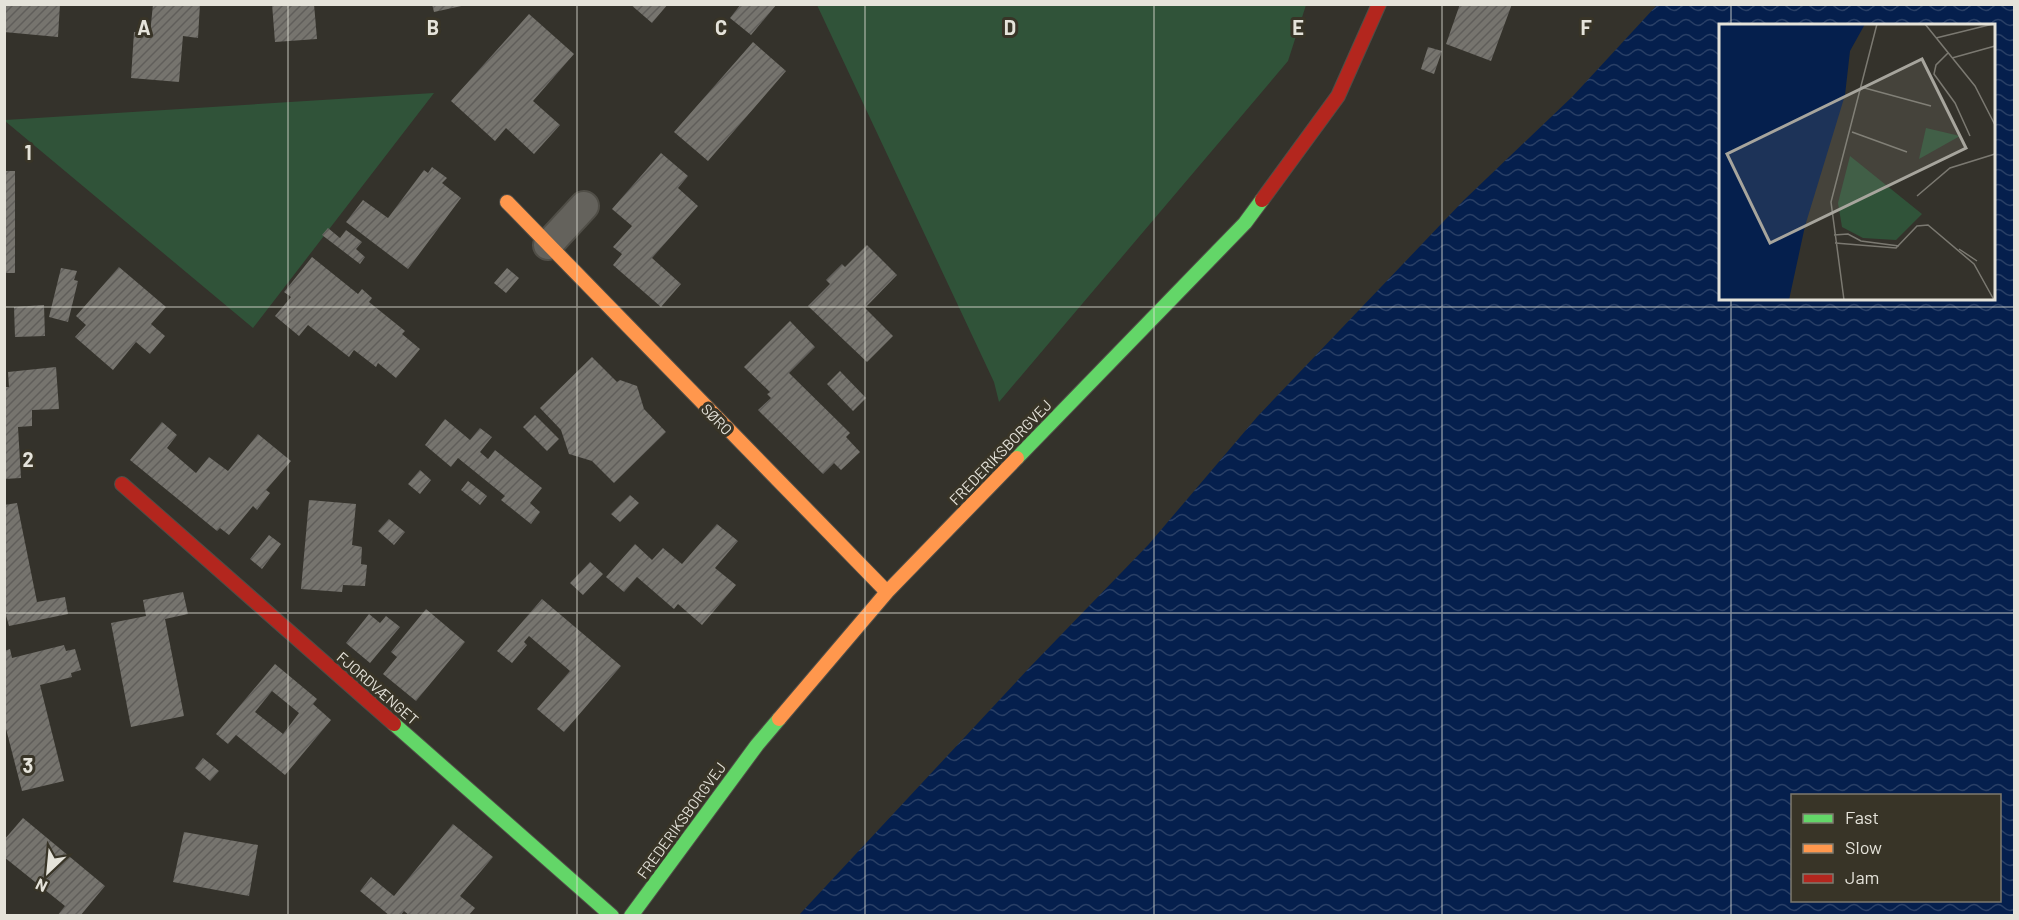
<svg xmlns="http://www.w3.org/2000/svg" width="2019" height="920" font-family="Barlow,sans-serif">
	<defs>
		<pattern id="water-waves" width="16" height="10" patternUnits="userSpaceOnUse" patternTransform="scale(1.5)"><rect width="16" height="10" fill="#051f4d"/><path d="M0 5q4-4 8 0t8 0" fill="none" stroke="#293f66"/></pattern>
		<pattern id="building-hatch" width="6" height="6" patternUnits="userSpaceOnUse" patternTransform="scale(1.5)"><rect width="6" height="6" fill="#76746e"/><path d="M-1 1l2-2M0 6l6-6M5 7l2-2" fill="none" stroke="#605e5a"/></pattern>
	</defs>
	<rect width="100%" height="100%" fill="#34322b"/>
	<path fill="#305339" d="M817 5H1306L1288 61 999 402 994 382Z
		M434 93 253 328 5 121V120Z"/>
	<path fill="url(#water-waves)" fill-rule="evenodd" d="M1657 5H2014V915H799L1030 667 1149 544 1257 417 1464 200 1572 97ZM1720 26H1994V298H1720ZM1792 796H2000V900H1792Z"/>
	<path fill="url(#building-hatch)" fill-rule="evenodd" d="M4 4H60L58 37 4 32Z
		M153 4H200L198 38 183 36 179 82 131 78 134 32 150 34Z
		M272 4H314L317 39 275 42Z
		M432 4H466V5L434 12Z
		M630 4H668L652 23Z
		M741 4H777L751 35 730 18Z
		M1460 4H1512L1491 61 1446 44Z
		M529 14 574 54 533 101 560 125 534 154 506 128 495 141 451 101Z
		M753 42 786 71 708 161 674 132Z
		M1428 47 1442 51 1434 74 1421 69Z
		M661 153 688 176 678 188 698 206 652 258 681 284 661 307 613 265 622 254 613 247 632 226 612 209Z
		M432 167 447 178 442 183 461 198 408 269 346 222 363 200 388 218 424 170 428 173Z
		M4 171H15V273H4Z
		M328 228 340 238 346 230 362 242 356 249 365 257 360 264 322 235Z
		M867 245 897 275 865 308 893 336 867 362 808 306 830 284 826 280 842 264 845 267Z
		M312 257 358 294 362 289 372 298 369 302 405 331 402 334 420 349 396 378 378 363 376 367 354 350 349 357 308 325 299 336 275 316 291 297 284 292Z
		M119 267 166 307 151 324 165 336 150 354 136 342 113 370 75 337 86 325 76 316Z
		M61 268 77 271 74 280 78 281 68 322 49 317Z
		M507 268 519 278 506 293 494 283Z
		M44 305 45 336 15 337 14 307Z
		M790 321 815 347 789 373 850 433 846 437 860 452 841 470 834 463 823 474 758 410 771 398 767 394 770 392 744 367Z
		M592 357 617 382 620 380 637 386 644 409 666 432 614 483 592 461 569 454 561 430 540 408Z
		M56 367 59 409 32 410V426L18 427 21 478 4 479V387H9L8 372Z
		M840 371 866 398 853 411 827 384Z
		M535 415 559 439 547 451 523 427Z
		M445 419 470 440 480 428 492 437 480 452 488 459 495 450 542 488 530 503 540 512 531 524 501 500 505 496 458 458 451 467 425 445Z
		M162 422 177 435 167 448 196 473 209 457 228 471 258 434 291 461 266 490 270 493 257 510 253 506 229 535 220 528 217 531 130 460Z
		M420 470 431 480 420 494 408 484Z
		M468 481 487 496 480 505 461 490Z
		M630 495 639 503 620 522 611 514Z
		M309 500 356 504 352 545 362 547 361 564 367 565 365 586 343 585 342 592 301 589Z
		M17 503 37 602 65 597 68 614 9 626 4 608V505Z
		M389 519 405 532 394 545 378 531Z
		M717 524 738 541 715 568 736 585 702 625 678 604 674 609 637 577 624 592 606 577 635 544 652 560 663 548 682 564Z
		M269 535 281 544 262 569 250 559Z
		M590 562 603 574 583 595 570 583Z
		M183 592 188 614 165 619 184 716 131 727 111 623 146 616 143 600Z
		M542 599 621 666 564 732 537 709 570 671 529 636 524 642 527 645 512 663 497 651Z
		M426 609 465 642 416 701 383 674 397 657 391 652Z
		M369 614 380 623 386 616 400 627 370 663 346 643Z
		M64 645 66 651 75 649 81 670 71 673 72 677 40 685 64 781 22 791 4 721V651L10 649 12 658Z
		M275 664 317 699 313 704 331 720 285 775 236 735 228 744 216 734ZM272 691 299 713 283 734 255 712Z
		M203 758 219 771 210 781 195 768Z
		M23 818 105 886 80 916H57L65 906 4 857V840Z
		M453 824 493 857 460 896 475 908 468 916H410L404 911 400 916H390L360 891 371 877 394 896Z
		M184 832 258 845 249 896 173 882Z"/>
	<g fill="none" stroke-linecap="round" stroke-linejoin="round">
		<defs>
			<path id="street" d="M548 245 584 206"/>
			<path id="fast" d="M1017 458 1245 223 1262 200
				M394 724 612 916
				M631 916 757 745 779 719"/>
			<path id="slow" d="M507 202 887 592
				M779 719 887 592 1017 458"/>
			<path id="jam" d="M1262 200 1338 96 1379 4
				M122 484 394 724"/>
		</defs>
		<use href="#street" stroke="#504e47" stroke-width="32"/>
		<use href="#fast" stroke="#504e47" stroke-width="16"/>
		<use href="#slow" stroke="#504e47" stroke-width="16"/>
		<use href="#jam" stroke="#504e47" stroke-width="16"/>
		<use href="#street" stroke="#64625c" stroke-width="28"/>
		<use href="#fast" stroke="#63d668" stroke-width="14"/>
		<use href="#slow" stroke="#ff974d" stroke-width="14"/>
		<use href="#jam" stroke="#b3261e" stroke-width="14"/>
	</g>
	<path fill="none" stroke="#e5e3da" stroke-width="1.5" stroke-opacity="0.55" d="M288 4V916M577 4V916M865 4V916M1154 4V916M1442 4V916M1731 4V26M1731 298V916M4 307H2014M4 613H2014"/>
	<g text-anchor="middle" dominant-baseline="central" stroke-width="6" stroke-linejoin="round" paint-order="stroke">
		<g font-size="15" fill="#e5e3da" stroke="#383427">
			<text transform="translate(717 419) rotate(46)">SØRO</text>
			<text transform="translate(1000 452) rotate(-46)">FREDERIKSBORGVEJ</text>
			<text transform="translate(378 688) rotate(41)">FJORDVÆNGET</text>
			<text transform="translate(681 820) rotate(-54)">FREDERIKSBORGVEJ</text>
		</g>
	</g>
	<g transform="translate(1719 24)">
		<rect width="276" height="276" fill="#34322b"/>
		<path d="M207 104 241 112 200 135ZM131 132 203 190 177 216 144 214 123 203 119 179Z" fill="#305339"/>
		<path d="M0 0H146L131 27 126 71 86 202 70 276H0Z" fill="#051f4d"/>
		<path fill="none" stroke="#7b7971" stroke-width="1.5" d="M206 0 256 62 276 101M217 14 274 0M229 29 217 41 215 50 236 79 251 112M233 34 276 22M142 63 212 82M133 108 188 128M198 172 231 144 276 130M115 211 129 210 142 217 180 222M116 219 177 224 198 202 209 201 255 240 275 276M240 225 258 237M125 276 112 178 158 0"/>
		<path fill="#a7a59d" fill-opacity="0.15" stroke="#a7a59d" stroke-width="3" d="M203 35 247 124 51 219 8 130Z"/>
		<rect width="276" height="276" fill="none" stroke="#e5e3da" stroke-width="3"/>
	</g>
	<g font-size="20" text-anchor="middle" font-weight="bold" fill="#e5e3da" stroke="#383427" stroke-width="6" stroke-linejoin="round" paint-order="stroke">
		<text x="144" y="35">A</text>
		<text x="433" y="35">B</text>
		<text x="721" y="35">C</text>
		<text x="1010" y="35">D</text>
		<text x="1298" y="35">E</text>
		<text x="1586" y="35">F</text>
		<text x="28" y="160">1</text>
		<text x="28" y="467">2</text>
		<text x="28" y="773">3</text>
	</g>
	<rect width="2019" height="920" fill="none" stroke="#e5e3da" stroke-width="12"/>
	<rect x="1791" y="794" width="210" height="108" fill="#383427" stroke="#7d7a6f" stroke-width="1.5"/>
	<rect x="1803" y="814" width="30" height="9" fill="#63d668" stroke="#7d7a6f" stroke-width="1.5"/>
	<text x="1845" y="824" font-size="18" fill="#e5e3da">Fast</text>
	<rect x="1803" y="844" width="30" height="9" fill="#ff974d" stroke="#7d7a6f" stroke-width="1.5"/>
	<text x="1845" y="854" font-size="18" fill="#e5e3da">Slow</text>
	<rect x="1803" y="874" width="30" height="9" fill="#b3261e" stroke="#7d7a6f" stroke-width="1.5"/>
	<text x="1845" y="884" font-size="18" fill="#e5e3da">Jam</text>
	<g transform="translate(48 872) rotate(206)" stroke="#383427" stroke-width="4.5" paint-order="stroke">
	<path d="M0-4.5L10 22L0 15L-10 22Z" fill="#e5e3da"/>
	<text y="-9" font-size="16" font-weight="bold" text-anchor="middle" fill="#e5e3da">N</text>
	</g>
</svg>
